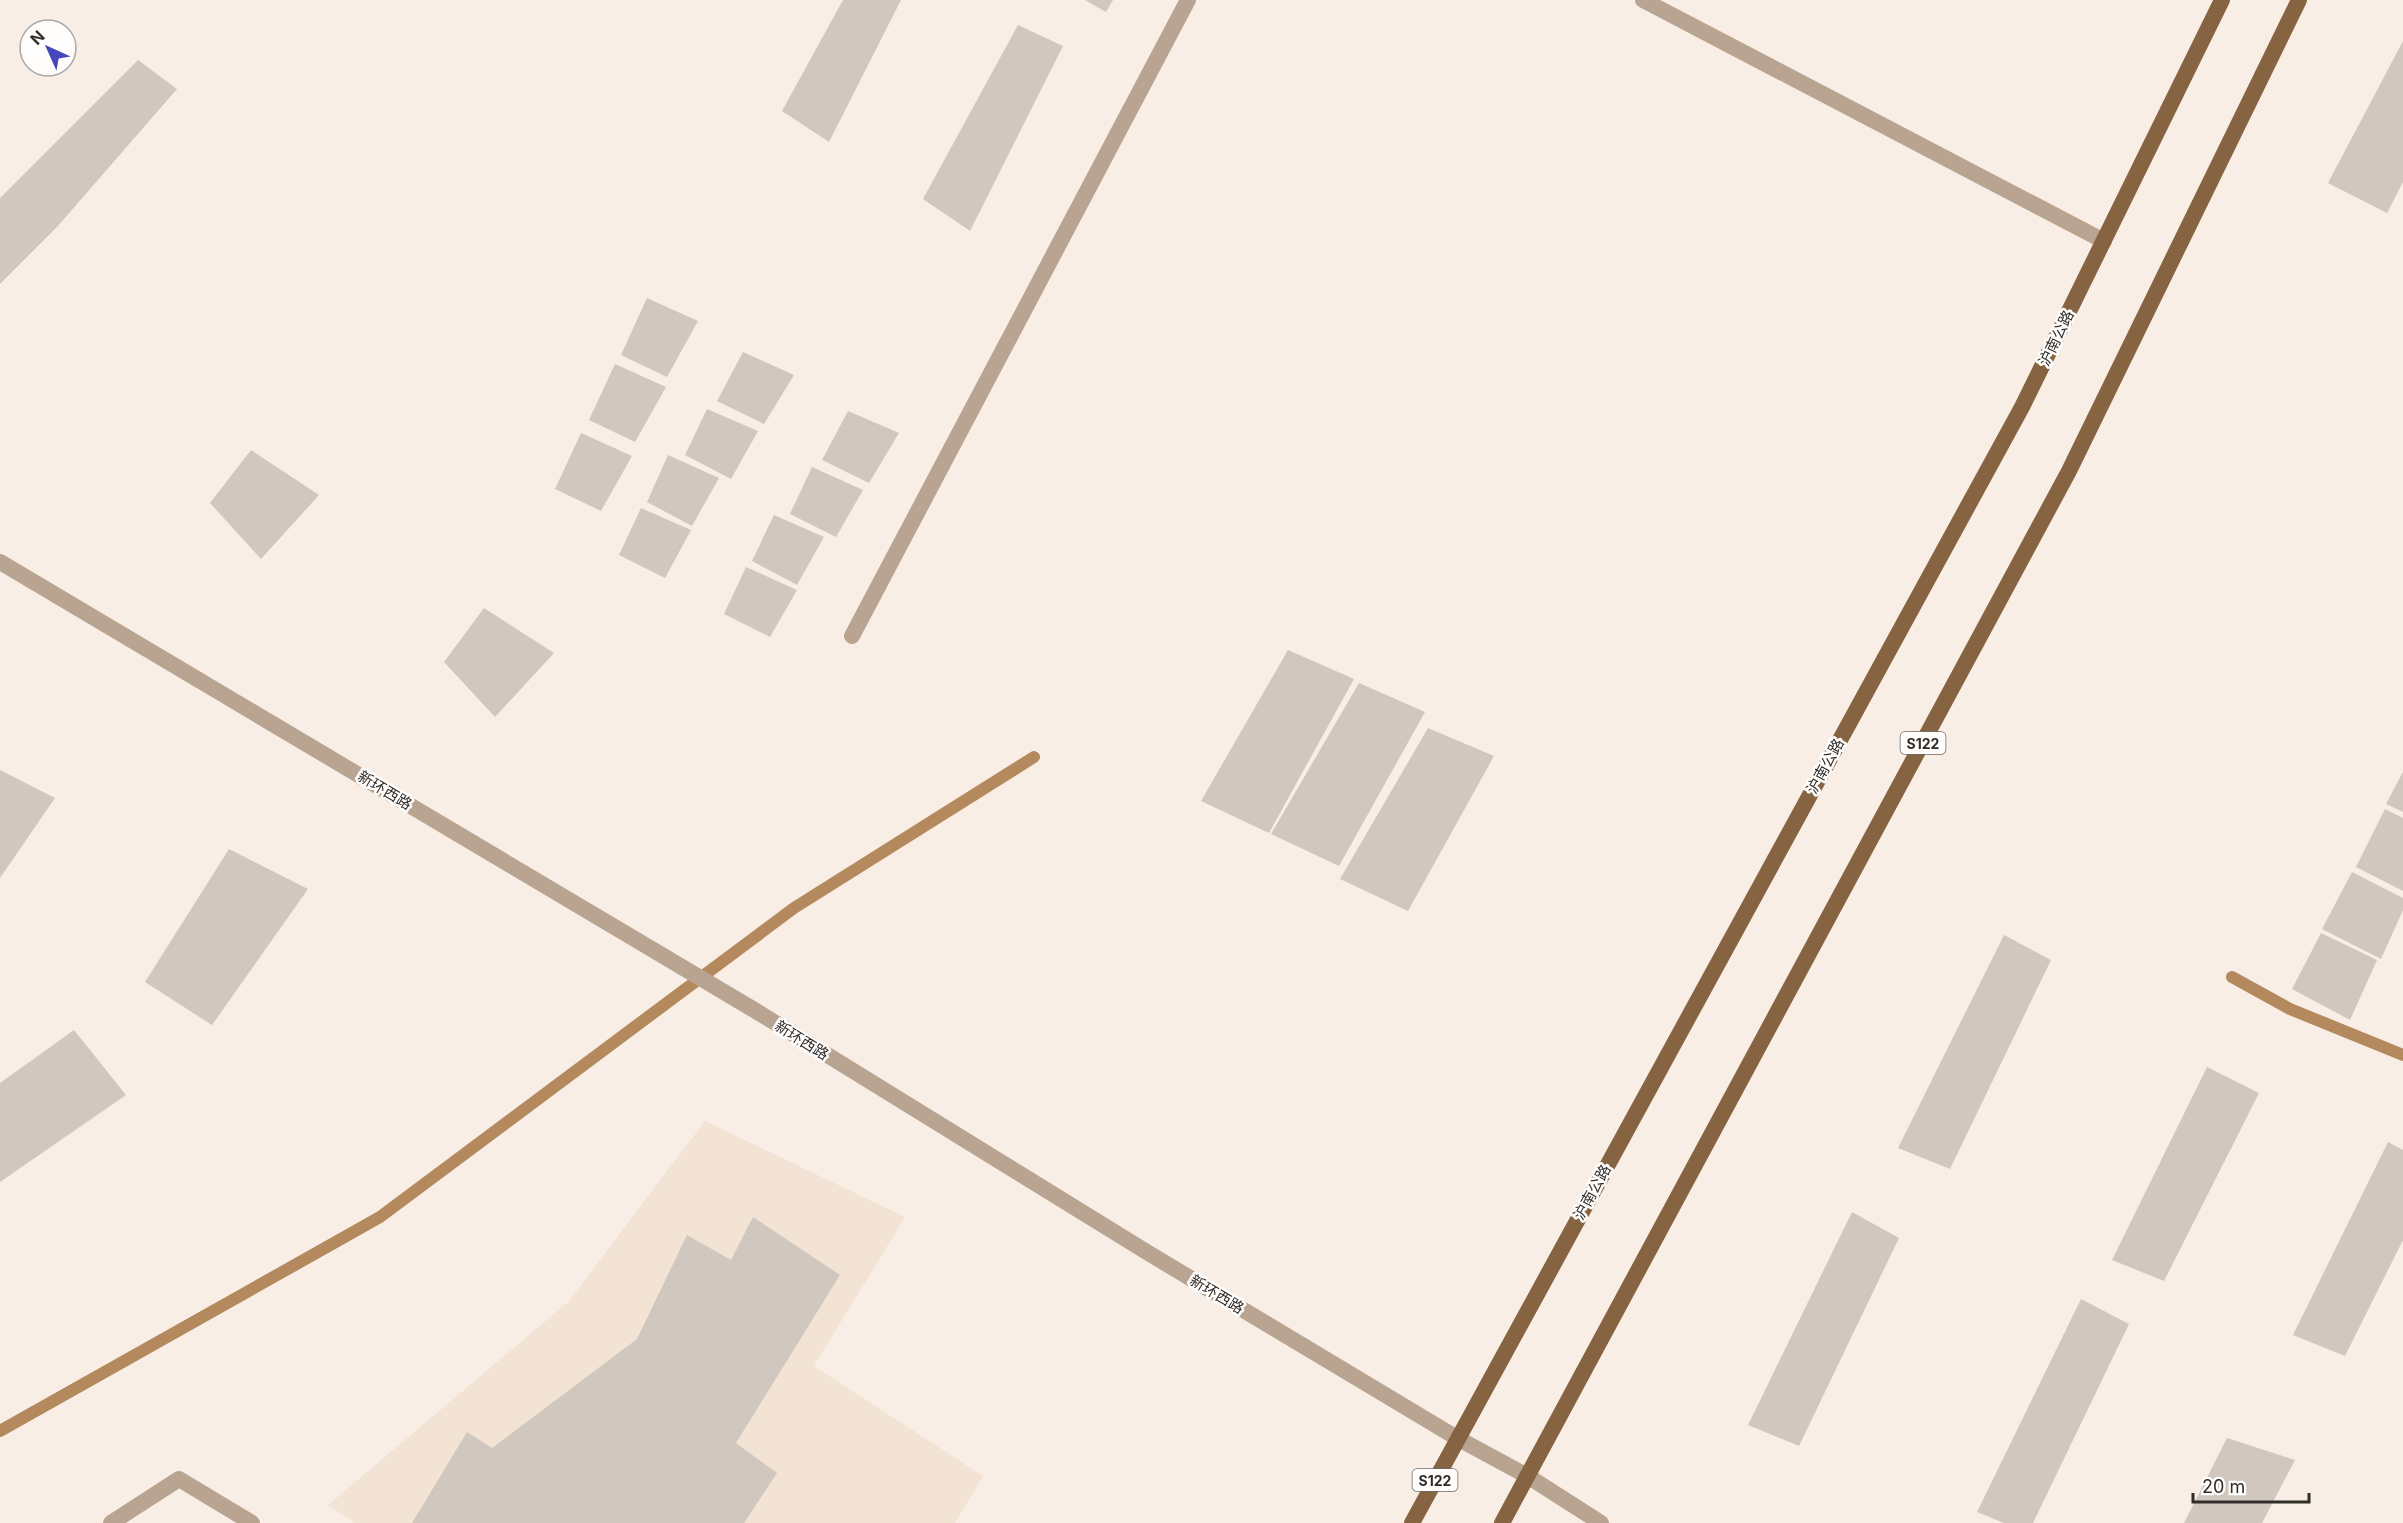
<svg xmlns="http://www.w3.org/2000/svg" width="2403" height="1523" font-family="Inter,'Noto Sans SC',sans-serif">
	<rect width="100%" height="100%" fill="#f8eee5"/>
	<path fill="#f2e3d4" d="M705 1121 905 1217 814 1366 983 1476 955 1523H355L328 1505 568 1302Z"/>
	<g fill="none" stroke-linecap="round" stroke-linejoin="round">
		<path stroke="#b4895e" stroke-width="12" d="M2232 977 2290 1009 2403 1055
			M0 1431 380 1217 794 908 1034 757"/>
	</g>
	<path fill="#d0c7be" d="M843 0H901L829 142 782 111Z
		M1085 0H1113L1106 12Z
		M1018 25 1063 46 970 231 923 199Z
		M2403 41V182L2387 213 2328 183Z
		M138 60 177 89 57 227 0 284V198Z
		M647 298 698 321 667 377 621 355Z
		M743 352 794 375 764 424 717 401Z
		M615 364 666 387 635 442 589 420Z
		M707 409 758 431 731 479 685 455Z
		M848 411 899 433 869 483 822 460Z
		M581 433 632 456 601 511 555 489Z
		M251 450 319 495 261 559 210 503Z
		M668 455 719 478 692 526 647 502Z
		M812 467 863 490 836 537 790 514Z
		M641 508 691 530 665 578 619 555Z
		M774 515 824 537 797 585 752 561Z
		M746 567 797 590 770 637 724 614Z
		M484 608 554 653 495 717 444 662Z
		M1288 650 1354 679 1269 833 1201 801Z
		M1359 683 1425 712 1339 866 1271 834Z
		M1428 728 1494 756 1408 911 1340 879Z
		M0 770 55 798 0 878Z
		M2403 772V812L2386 804Z
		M2385 809 2403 818V891L2356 867Z
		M229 849 308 889 212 1025 145 982Z
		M2352 872 2403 898V910L2381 959 2322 929Z
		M2321 933 2377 960 2350 1020 2292 989Z
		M2004 935 2051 960 1950 1169 1898 1148Z
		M74 1030 126 1095 0 1182V1083Z
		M2207 1067 2259 1093 2164 1281 2112 1260Z
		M2388 1142 2403 1150V1240L2345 1356 2293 1335Z
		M1852 1212 1899 1238 1799 1446 1748 1425Z
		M753 1217 840 1275 736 1443 777 1473 744 1523H412L467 1432 492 1448 637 1339 687 1235 731 1260Z
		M2081 1299 2129 1324 2033 1523H2004L1977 1512Z
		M2227 1438 2295 1460 2262 1523H2184Z"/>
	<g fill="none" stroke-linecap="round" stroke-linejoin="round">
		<path stroke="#b8a491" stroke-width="16" d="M1643 0 2104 241
			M852 636 1188 0
			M111 1523 179 1479 252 1523"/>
		<path stroke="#b8a491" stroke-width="16" d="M0 562 756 1011 1150 1254 1457 1438 1529 1477 1601 1523"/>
		<path stroke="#876441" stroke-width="16" d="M1412 1523 2022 407 2222 0
			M1502 1523 2069 471 2299 0"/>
	</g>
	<g text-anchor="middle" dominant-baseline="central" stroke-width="5" stroke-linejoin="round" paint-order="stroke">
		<g fill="#fffdfb" stroke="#6e6b68" stroke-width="1.5">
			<rect x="1900.5" y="732" width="45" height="22" rx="4.5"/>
			<rect x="1412.5" y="1469" width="45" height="22" rx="4.5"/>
		</g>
		<g font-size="14" font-weight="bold" fill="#302d29">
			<text x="1923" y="743">S122</text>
			<text x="1435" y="1480">S122</text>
		</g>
		<g font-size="15" fill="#302d29" stroke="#fffdfb">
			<text transform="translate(2056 338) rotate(-64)">沪南公路</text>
			<text transform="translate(1825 766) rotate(-61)">沪南公路</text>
			<text transform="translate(385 790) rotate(31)">新环西路</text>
			<text transform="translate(802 1040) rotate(32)">新环西路</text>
			<text transform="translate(1592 1192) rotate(-61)">沪南公路</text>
			<text transform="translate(1217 1294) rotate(31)">新环西路</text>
		</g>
	</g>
	<g transform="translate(48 48) rotate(315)"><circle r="28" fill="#fffdfb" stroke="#acaaa7" stroke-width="1.5"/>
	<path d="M0-4.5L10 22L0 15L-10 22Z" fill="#4548bd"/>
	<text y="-9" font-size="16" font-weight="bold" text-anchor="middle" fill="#302d29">N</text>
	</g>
	<path d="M2193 1493v9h116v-9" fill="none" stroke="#302d29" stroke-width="3"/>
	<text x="2202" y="1493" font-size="18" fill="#302d29" stroke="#fffdfb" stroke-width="4.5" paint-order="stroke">20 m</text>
</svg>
